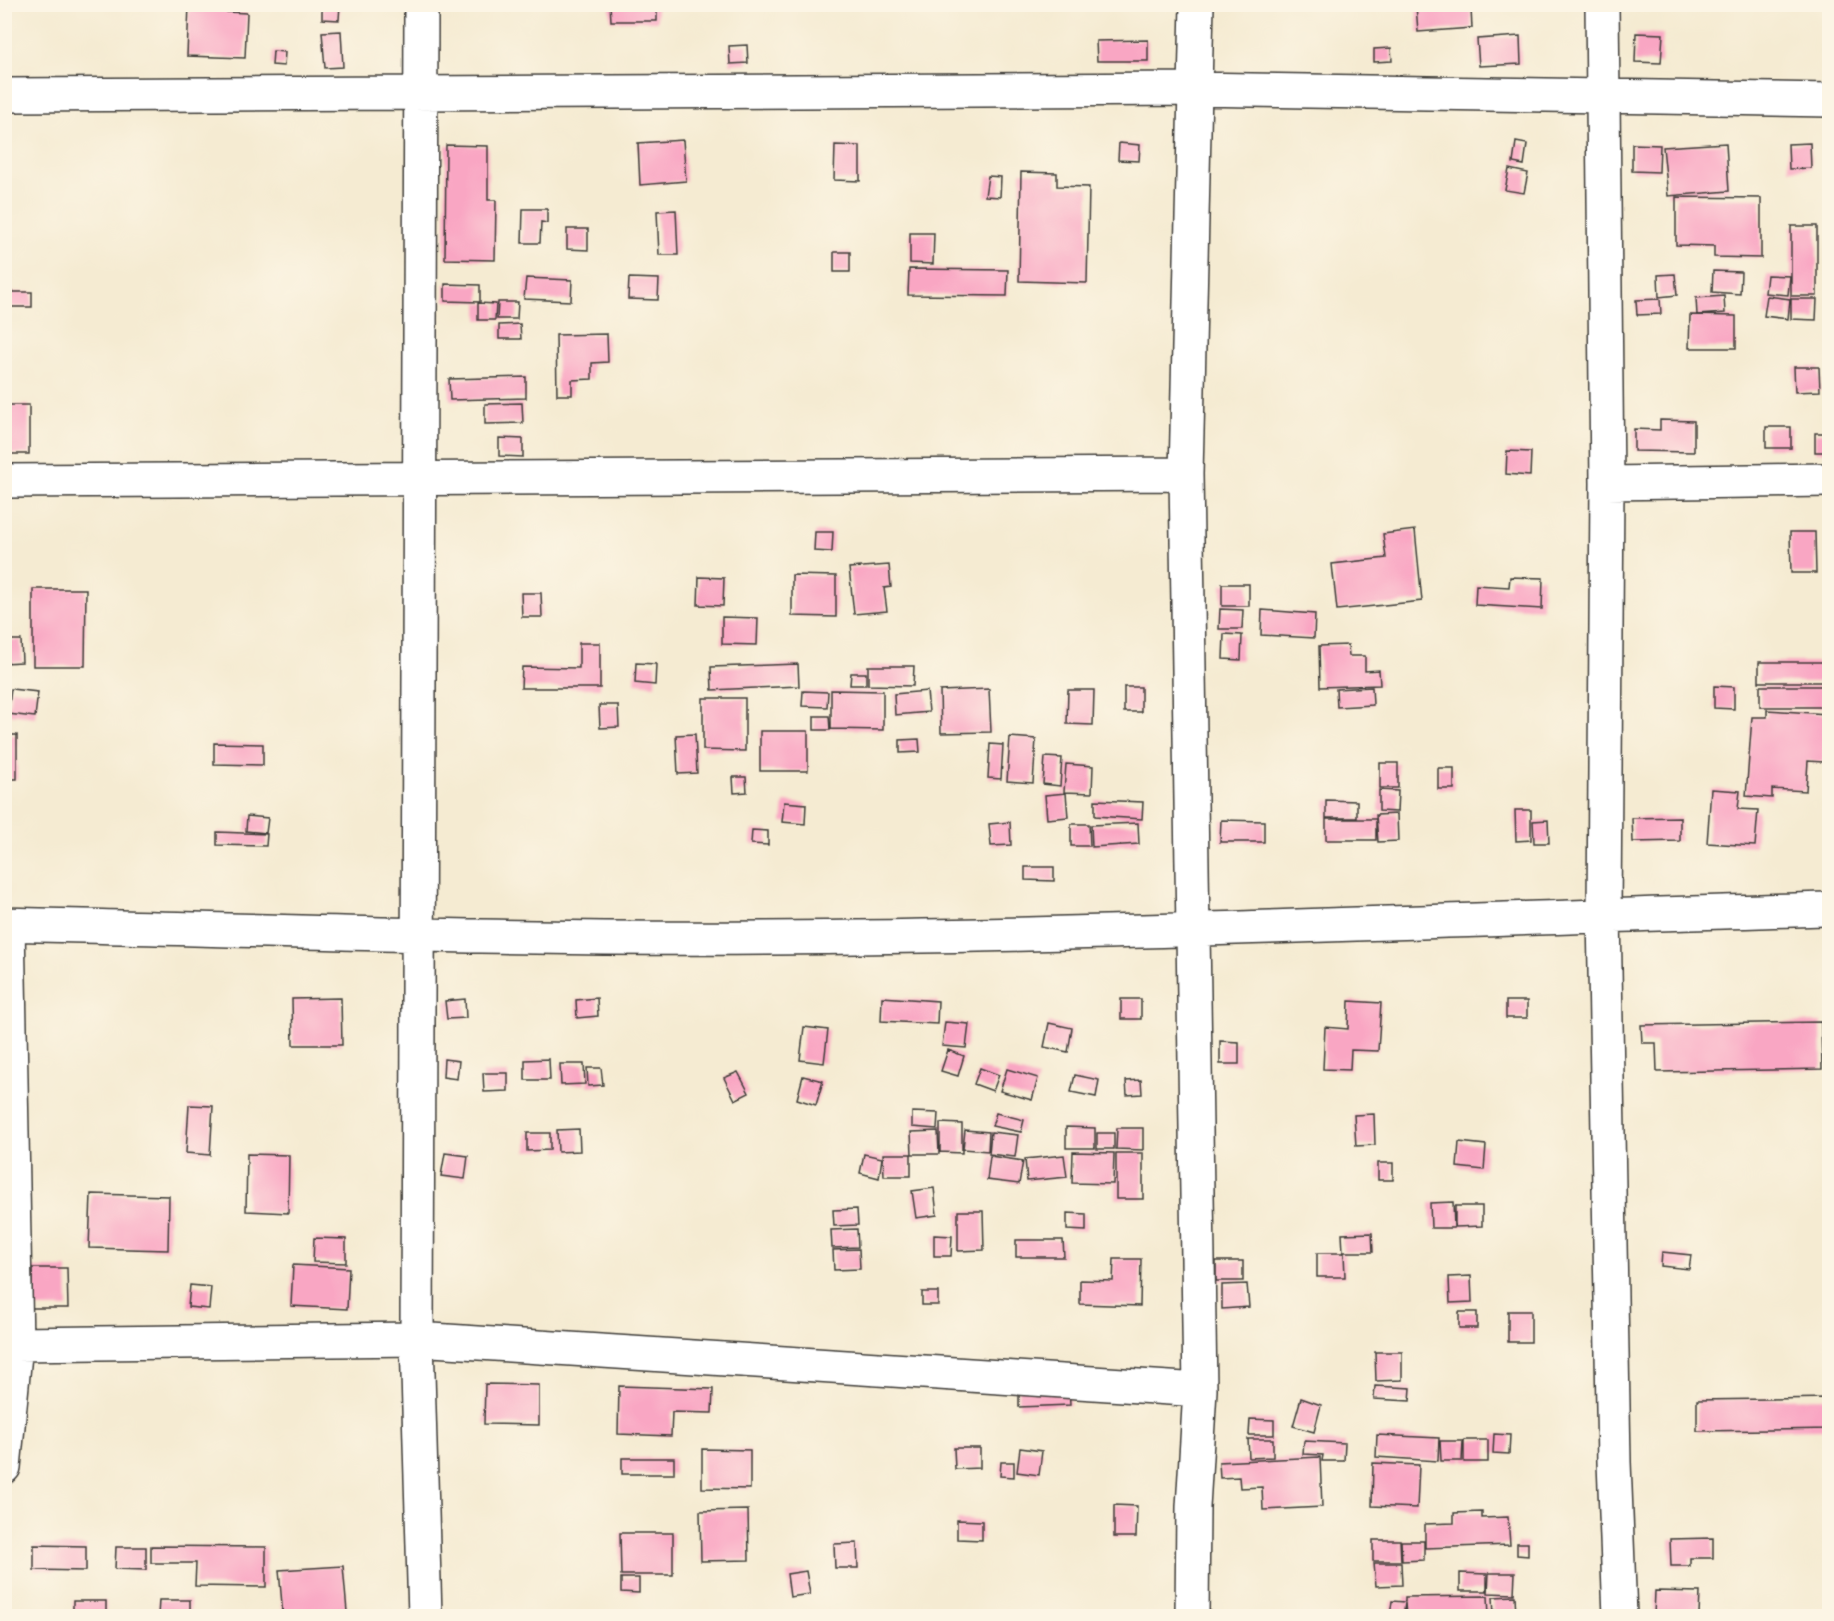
<svg xmlns="http://www.w3.org/2000/svg" width="1834" height="1621" font-family="'Balsamiq Sans',sans-serif">
	<rect width="100%" height="100%" fill="#fcf5e5"/>
	<filter id="ink" filterUnits="userSpaceOnUse"><feTurbulence type="fractalNoise" baseFrequency=".0167" numOctaves="2"/><feDisplacementMap in="SourceGraphic" scale="12" xChannelSelector="R" yChannelSelector="G"/><feConvolveMatrix kernelMatrix="1 2 1 2 8 2 1 2 1" color-interpolation-filters="sRGB"/></filter>
	<filter id="wash" filterUnits="userSpaceOnUse"><feTurbulence type="fractalNoise" baseFrequency=".008" numOctaves="4" result="noise"/><feDisplacementMap in="SourceGraphic" scale="24" xChannelSelector="R" yChannelSelector="G"/><feGaussianBlur stdDeviation="1.35" result="paint"/><feColorMatrix in="noise" values="0 0 0 0 0 0 0 0 0 0 0 0 0 0 0 0 0 1.4 0 .05"/><feComposite in="paint" operator="in"/></filter>
	<g filter="url(#wash)">
		<rect width="100%" height="100%" fill="#f5ebd2"/>
		<g id="blocks">
			<path fill="#f9a6c3" d="M189 4H228L227 12 247 13 245 58 187 56Z
				M322 4H340L339 20 322 19Z
				M610 4H657V21H611Z
				M1416 5H1496L1497 8 1471 9 1472 28 1418 32Z
				M341 31 343 67 325 68 322 32Z
				M1636 33 1663 34 1661 63 1635 62Z
				M1520 36 1521 64 1479 66 1477 39Z
				M1148 40V61H1097L1096 41Z
				M747 45 748 63 730 64 729 46Z
				M1391 48 1392 61 1374 62V49Z
				M273 51 285 52 284 66 272 65Z
				M683 140 686 181 640 185 638 143Z
				M1516 142 1527 144 1524 165 1513 163Z
				M1119 143 1140 145 1139 161 1118 160Z
				M1726 143 1729 191 1668 196 1663 147Z
				M1810 143 1811 168 1789 169 1788 144Z
				M1632 144 1660 145 1659 172 1632 171Z
				M446 145 488 146V200H496L495 260 445 259Z
				M835 145 860 146V181L834 180Z
				M1509 169 1528 173 1524 193 1505 190Z
				M1021 172 1057 173V186L1089 187 1087 283 1019 281Z
				M988 176 1001 177 1000 197 985 196Z
				M1676 197 1761 198V258L1714 257V246L1676 245Z
				M4 205H9L8 239H4Z
				M523 209H547V223L541 222 540 243H522Z
				M676 210 678 255H659L657 211Z
				M1791 226H1817V296H1791Z
				M567 229H588V250L567 249Z
				M910 233H934L933 264 910 263Z
				M4 241H8L7 275H4Z
				M834 252H850V272H834Z
				M909 269 1008 270 1007 296 908 295Z
				M1713 271 1741 272 1740 294 1712 292Z
				M1675 274 1677 295 1659 297 1658 275Z
				M1767 275 1790 276 1788 295 1765 293Z
				M526 278 572 280 571 301 524 299Z
				M629 278 659 279 658 300 628 299Z
				M445 284 480 285V302L445 301Z
				M11 292H32V307H11Z
				M1724 296 1725 313 1697 315 1696 298Z
				M1767 296 1790 299 1788 319 1764 316Z
				M1660 299 1661 314 1637 315 1636 300Z
				M1791 299H1817L1816 320 1791 319Z
				M498 302H518L517 319H497Z
				M478 303 496 304 495 320H478Z
				M1690 315 1736 316V348H1689Z
				M520 324 521 339H499V325Z
				M607 334 608 362 592 363V379L572 380V395H557L556 335Z
				M1794 367H1819L1820 391 1795 392Z
				M526 377V398L450 400 449 379Z
				M522 403 523 423 485 424V404Z
				M7 405H29V454H7Z
				M1660 420 1694 421V452L1634 451V429L1660 430Z
				M1766 427H1791V448H1766Z
				M1815 433H1830V452H1815Z
				M499 438 523 439V457L499 456Z
				M1507 451 1531 452 1530 476 1506 474Z
				M1415 530 1422 601 1337 610 1332 564 1386 558 1383 534Z
				M815 532H833L832 552 814 551Z
				M1790 532H1815L1816 573H1791Z
				M889 565 891 587 884 588 887 611 854 614 849 568Z
				M792 575 836 576V617L792 616Z
				M699 577 724 578 723 606 698 605Z
				M1510 577 1543 578 1542 609 1475 605 1476 585 1509 587Z
				M1222 584H1249V606H1222Z
				M33 589H86L85 666H33Z
				M521 593H541L542 617H522Z
				M1220 609 1243 610 1242 629H1219Z
				M1262 610 1315 614 1314 638 1261 635Z
				M722 617 758 618 757 645 722 644Z
				M1224 634 1242 635 1241 660 1223 659Z
				M4 640H21L22 662 4 663Z
				M579 643H600V688H521L522 667 579 668Z
				M1348 645 1349 656H1365V671L1379 670 1380 685 1320 687 1319 646Z
				M1759 662H1830V682H1759Z
				M636 663 656 664 655 685 635 683Z
				M798 664 799 686 712 690 711 667Z
				M868 666H914L913 686 868 685Z
				M851 673H866V685H850Z
				M1714 686 1734 687V709L1714 708Z
				M1760 686H1823V707H1760Z
				M1124 687H1141V712H1124Z
				M1372 687 1373 705 1337 707 1336 689Z
				M11 689 38 692 35 717 8 714Z
				M989 689 991 732 941 733 940 691Z
				M831 690 883 691V730L831 729Z
				M1068 690H1094L1093 725 1067 724Z
				M803 691 828 692 827 707 802 706Z
				M927 691 929 712 895 715 894 694Z
				M703 698H745V751L703 750Z
				M599 705H618L619 727 600 728Z
				M1767 710 1827 714 1823 762 1808 761 1806 791 1772 789V798L1746 796 1752 717H1767Z
				M814 716H829L830 730H814Z
				M760 731H808V771H760Z
				M695 734 697 773 678 774 676 735Z
				M4 735H17V779H4Z
				M1010 737 1036 739 1033 783 1007 781Z
				M919 739 920 752 900 753V740Z
				M214 743 263 744V765L214 764Z
				M990 744 1003 745 1001 779 988 778Z
				M1045 757 1062 758 1060 786 1043 784Z
				M1380 763H1398V788H1380Z
				M1066 764 1093 766 1092 793 1064 792Z
				M1438 768H1454V789H1438Z
				M733 777H746L747 792 734 793Z
				M1711 789 1740 791 1738 809 1758 810 1755 846 1707 843Z
				M1379 790 1398 791 1397 812 1379 811Z
				M1066 793 1068 817 1047 819 1045 795Z
				M1095 800 1143 802 1142 819 1095 816Z
				M1326 800 1357 801V818H1326Z
				M784 802 806 804 805 824 782 822Z
				M1515 810H1531V840L1516 841Z
				M1397 814 1398 841 1378 842 1376 815Z
				M247 816 268 818 266 833 246 831Z
				M1680 817V841L1633 842 1632 818Z
				M1326 819H1376V840H1326Z
				M1221 820 1264 821V842H1220Z
				M1548 820 1549 843H1534L1533 821Z
				M1010 822 1011 845 991 846 989 824Z
				M1138 823 1139 844 1092 847 1091 825Z
				M1071 824H1089L1090 846H1071Z
				M752 830 768 831V845L751 844Z
				M217 832 267 834 266 846 217 845Z
				M1025 867H1054V881L1025 880Z
				M882 997 938 1001 937 1024 881 1021Z
				M341 998 342 1045H293L292 999Z
				M597 998 598 1016 577 1018 576 1000Z
				M465 999 466 1018 447 1019 445 1001Z
				M1121 999H1141V1019H1121Z
				M1349 1001 1381 1003 1378 1051 1351 1050 1350 1070 1323 1069 1325 1027 1348 1029Z
				M1506 1001H1527V1018H1506Z
				M945 1022 969 1024 966 1048 942 1046Z
				M1821 1022 1822 1069 1657 1072 1656 1043H1642L1641 1025Z
				M1049 1023 1072 1028 1068 1052 1044 1047Z
				M804 1027 828 1030 824 1063 800 1060Z
				M1220 1041 1239 1042V1064H1220Z
				M948 1050 964 1056 958 1076 941 1071Z
				M444 1059 459 1061 457 1079 443 1077Z
				M549 1059 550 1080H525V1060Z
				M560 1064H584L585 1084 561 1085Z
				M587 1068H601L603 1085 588 1086Z
				M980 1068 999 1075 993 1091 974 1084Z
				M1007 1069 1038 1078 1032 1100 1000 1091Z
				M738 1072 749 1093 735 1100 724 1078Z
				M483 1073H508V1091L484 1092Z
				M1075 1075 1099 1080 1096 1097 1071 1092Z
				M803 1076 823 1081 816 1105 797 1099Z
				M1141 1080 1142 1094 1127 1095 1126 1081Z
				M189 1105 213 1106 210 1155 186 1153Z
				M912 1112 938 1113 937 1129 912 1127Z
				M996 1113 1024 1120 1021 1132 992 1126Z
				M1374 1114 1375 1145 1356 1146 1354 1115Z
				M940 1123 962 1124V1153L940 1152Z
				M1066 1127 1095 1128V1148H1066Z
				M1117 1128H1143V1150L1116 1149Z
				M579 1129 580 1151 558 1152 557 1130Z
				M965 1130 989 1132 988 1151 963 1149Z
				M938 1131 939 1154H912L911 1132Z
				M991 1132 1018 1135 1015 1157 989 1154Z
				M527 1133H550V1150L527 1151Z
				M1097 1133H1114V1149H1097Z
				M1459 1142 1486 1145 1484 1170 1457 1167Z
				M1073 1152 1114 1153 1113 1184 1072 1183Z
				M445 1153 468 1156 465 1179 441 1176Z
				M1116 1153H1143V1199H1116Z
				M247 1154 289 1155 288 1213 246 1211Z
				M864 1154 882 1158 879 1178 860 1173Z
				M883 1154H911V1176H884Z
				M1064 1155 1067 1177 1027 1181 1025 1159Z
				M990 1156 1023 1161 1019 1184 987 1180Z
				M1378 1163H1393V1180H1378Z
				M934 1188 937 1215 916 1218 912 1191Z
				M91 1194 169 1196 168 1250 89 1248Z
				M1453 1202 1454 1228H1431L1430 1203Z
				M1455 1206H1482V1226L1455 1227Z
				M857 1209 858 1225 834 1226 833 1210Z
				M958 1211H983L984 1250 958 1251Z
				M1067 1213 1086 1214V1231L1067 1230Z
				M857 1229 858 1247 832 1248 831 1230Z
				M1372 1233 1373 1252H1343L1342 1234Z
				M934 1235 952 1236 951 1256H934Z
				M314 1238 346 1239V1263L313 1262Z
				M1016 1240H1063L1064 1257H1016Z
				M859 1249 860 1269 834 1270 833 1250Z
				M1662 1252 1691 1255 1689 1269 1661 1266Z
				M1317 1253H1344L1345 1277H1317Z
				M1114 1259H1141L1140 1306 1080 1304V1280L1113 1281Z
				M1216 1261H1243V1281H1216Z
				M293 1265 349 1268 347 1309 291 1306Z
				M32 1268H67L68 1308H32Z
				M1471 1276 1472 1302 1450 1303 1449 1277Z
				M1247 1284 1249 1307 1222 1309V1285Z
				M190 1285 211 1287 209 1309 188 1307Z
				M922 1292H938V1305H922Z
				M1508 1311H1531V1342H1508Z
				M1459 1312H1477V1328H1459Z
				M1375 1352H1402V1380L1376 1381Z
				M485 1384 539 1385V1425L484 1424Z
				M619 1386 713 1389 712 1413 672 1412 671 1436 618 1434Z
				M1069 1386 1070 1405 1019 1407V1387Z
				M1375 1386 1411 1388 1410 1401 1374 1399Z
				M1301 1398 1321 1405 1314 1432 1293 1426Z
				M1830 1398V1429L1697 1431V1400Z
				M1250 1419 1274 1420V1435H1249Z
				M1494 1434 1510 1435 1509 1454 1493 1453Z
				M1377 1435 1439 1438 1438 1461 1376 1457Z
				M1248 1439H1273V1457L1249 1458Z
				M1464 1440H1488V1462H1464Z
				M1304 1441 1345 1443 1344 1461H1322L1323 1455 1303 1454Z
				M1440 1441H1463L1462 1461H1441Z
				M954 1448H980V1468L955 1469Z
				M1020 1448 1042 1451 1039 1475 1017 1472Z
				M702 1449 750 1450V1489L702 1488Z
				M1320 1457 1322 1507 1263 1510 1262 1487 1240 1488 1239 1477 1220 1478 1219 1462Z
				M622 1458H674V1474H622Z
				M1001 1462H1014V1477L1000 1476Z
				M1373 1463 1419 1465 1417 1508 1372 1506Z
				M1114 1505 1137 1506 1136 1537H1114Z
				M748 1510 749 1560 701 1561 700 1511Z
				M1482 1512V1518L1508 1517 1510 1545 1425 1548V1524L1454 1523V1513Z
				M957 1520 982 1521V1540L957 1539Z
				M620 1533H673V1575H621Z
				M1713 1538V1558H1690V1566H1671L1670 1539Z
				M1373 1540H1400L1401 1561H1373Z
				M1401 1541H1424V1560L1402 1561Z
				M857 1543 858 1568H835L834 1544Z
				M1517 1543H1528V1556L1517 1555Z
				M34 1545 86 1546V1571L34 1570Z
				M151 1546 266 1547V1587L195 1586 196 1563H151Z
				M116 1547H146V1570L115 1569Z
				M1374 1563H1401L1402 1585 1376 1586Z
				M343 1566 347 1612 283 1616 279 1570Z
				M806 1571 810 1594 790 1597 787 1574Z
				M1460 1573 1487 1574V1591H1460Z
				M1489 1573H1515L1514 1594 1488 1593Z
				M621 1578H639V1593L621 1592Z
				M1655 1591 1700 1592 1699 1615 1654 1616Z
				M1488 1596 1489 1616H1406L1405 1603 1403 1616H1390L1392 1601 1405 1602V1597Z
				M1515 1596 1516 1615 1494 1616 1493 1597Z
				M159 1600H190V1616H158Z
				M73 1601H106V1616H73Z"/>
		</g>
	</g>
	<g filter="url(#ink)">
		<use href="#blocks" fill-opacity="0" stroke="#3d3b37" stroke-width="1.5"/>
		<g fill="none" stroke-linecap="round" stroke-linejoin="round">
			<defs>
				<path id="minor" d="M421 4 417 1339 425 1616
					M1602 4 1607 483 1604 914 1614 1462 1620 1616
					M4 95 1196 89 1830 100
					M4 481 1186 474
					M1607 483 1830 480
					M4 924C258 930 512 940 766 938 1121 936 1475 918 1830 909
					M16 1344 417 1339 1200 1390
					M4 1467 16 1344 8 924
					M1192 1616 1193 1507 1200 1390 1186 474 1197 4"/>
			</defs>
			<use href="#minor" stroke="#3d3b37" stroke-width="36"/>
			<use href="#minor" stroke="#fff" stroke-width="33"/>
		</g>
	</g>
	<rect width="1834" height="1621" fill="none" stroke="#fcf5e5" stroke-width="24"/>
</svg>
